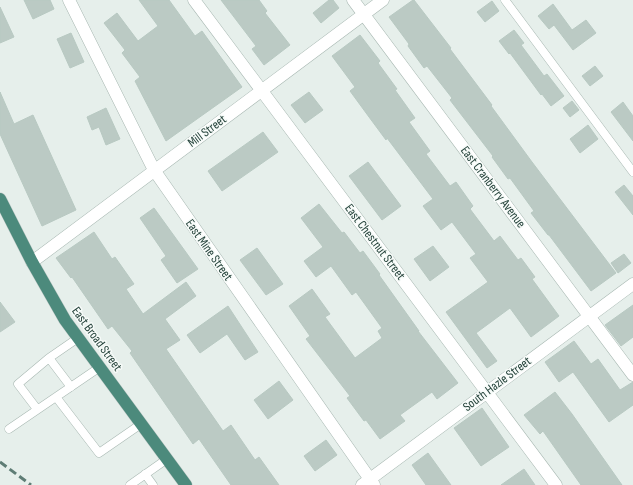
<svg xmlns="http://www.w3.org/2000/svg" width="633" height="485" font-family="'Sofia Sans Condensed',sans-serif">
	<rect width="100%" height="100%" fill="#e6efeb"/>
	<path fill="#bbcac4" stroke="#b8c9c2" d="M24 0H50L54 9 33 19Z
		M139 0H169L195 36 202 31 242 87 166 141 135 81 140 77 122 53 125 50 104 23 117 13 138 41 158 26Z
		M221 0H259L267 11 265 13 290 45 264 65 252 49 256 46Z
		M329 0H333L339 8 321 23 313 13Z
		M413 0H414L451 48 450 49 492 105 491 106 532 162 616 273 591 291 549 235H548L531 213 534 211 510 178 508 179 492 157 493 156 450 100 452 98 427 66 424 68 408 46 409 44 389 17Z
		M492 1 499 11 485 22 477 12Z
		M553 4 572 30 586 20 596 33 573 50 554 25 549 29 538 16Z
		M0 7 14 37 0 43Z
		M514 30 524 43 521 45 544 76 547 74 564 96 551 106 542 94 541 95 510 53 509 54 499 41Z
		M71 33 84 62 70 68 57 39Z
		M360 35 380 61 378 63 397 89 395 90 415 118 409 122 430 151 426 154 450 186 456 182 473 206 470 209 494 241 500 236 518 260 521 258 535 277 532 279 559 316 531 337 510 308 476 333 497 361 487 368 446 312 488 282 470 258 476 254 452 222 441 230 423 206 433 199 387 138 386 140 369 117 350 91 355 87 332 56Z
		M595 66 603 76 590 86 582 76Z
		M0 92 14 124 33 115 76 210 42 226 0 134Z
		M309 92 323 110 305 123 291 105Z
		M572 101 579 110 570 117 563 108Z
		M623 102 633 116V141L611 112Z
		M106 108 120 139 106 145 99 127 92 130 87 117Z
		M588 125 598 139 580 153 570 139Z
		M263 132 278 152 222 191 208 171Z
		M368 162 401 206 382 220 349 176Z
		M624 185 633 196V215L615 192Z
		M319 204 342 233 344 232 360 253 363 251 380 274 379 275 419 331H418L458 383 437 399 432 392 400 415 405 421 380 439 366 420 364 421 347 398 350 396 306 339 310 336 289 306 312 289 330 314 325 317 355 358 382 338 378 331 382 328 356 292 352 295 331 266 316 277 304 261 323 247 301 218Z
		M154 208 198 269 177 283 161 260 166 256 140 218Z
		M94 232 112 259 115 257 134 284 126 289 143 314 186 282 196 296 165 319 180 340 166 349 223 431 231 425 255 460 259 457 279 485H231L199 439 193 444 130 353 132 351 112 326 108 329 72 277 71 278 56 258Z
		M433 246 449 267 430 281 414 259Z
		M257 248 283 284 266 295 240 260Z
		M624 254 631 263 618 273 611 263Z
		M0 302 15 322 0 332Z
		M633 305V337L621 346 605 325Z
		M228 306 258 352 245 360 227 334 200 353 187 335Z
		M574 341 591 364 598 359 620 390 633 382V405L609 422 573 372 559 382 545 362Z
		M279 381 293 400 268 419 254 400Z
		M555 392 572 414 622 485H581L543 431 540 434 524 415Z
		M482 408 509 447 481 466 454 428Z
		M326 440 337 455 315 471 304 456Z
		M428 453 451 485H426L412 465Z
		M524 469 535 485H501Z"/>
	<g fill="none" stroke-linecap="round" stroke-linejoin="round">
		<defs>
			<path id="service" d="M505 0 633 172
				M71 387 49 358 78 338
				M56 397 99 453 141 424
				M37 409 18 384 49 358
				M9 429 100 367
				M145 474 153 485
				M130 485 167 459"/>
			<path id="minor" d="M69 0 154 170 374 485
				M194 0 556 485
				M353 0 633 375
				M32 262 383 0
				M362 485 633 284"/>
			<path id="trunk" d="M0 199 32 262 65 320 186 485"/>
		</defs>
		<use href="#service" stroke="#a8b8b2" stroke-width="9"/>
		<use href="#minor" stroke="#a8b8b2" stroke-width="13"/>
		<use href="#trunk" stroke="#c2cac8" stroke-width="13"/>
		<use href="#service" stroke="#fff" stroke-width="8"/>
		<use href="#minor" stroke="#fff" stroke-width="12"/>
		<use href="#trunk" stroke="#4c8a7c" stroke-width="12"/>
		<path stroke="#5f7d75" stroke-width="3" stroke-dasharray="8 4" stroke-linecap="butt" d="M0 462 31 485"/>
	</g>
	<g text-anchor="middle" dominant-baseline="central" stroke-width="3" stroke-linejoin="round" paint-order="stroke">
		<g font-size="13" fill="#24423a" stroke="#f7fbf9">
			<text transform="translate(207 131) rotate(-37)">Mill Street</text>
			<text transform="translate(493 187) rotate(53)">East Cranberry Avenue</text>
			<text transform="translate(375 242) rotate(53)">East Chestnut Street</text>
			<text transform="translate(209 250) rotate(55)">East Mine Street</text>
			<text transform="translate(97 339) rotate(54)">East Broad Street</text>
			<text transform="translate(497 384) rotate(-37)">South Hazle Street</text>
		</g>
	</g>
</svg>
